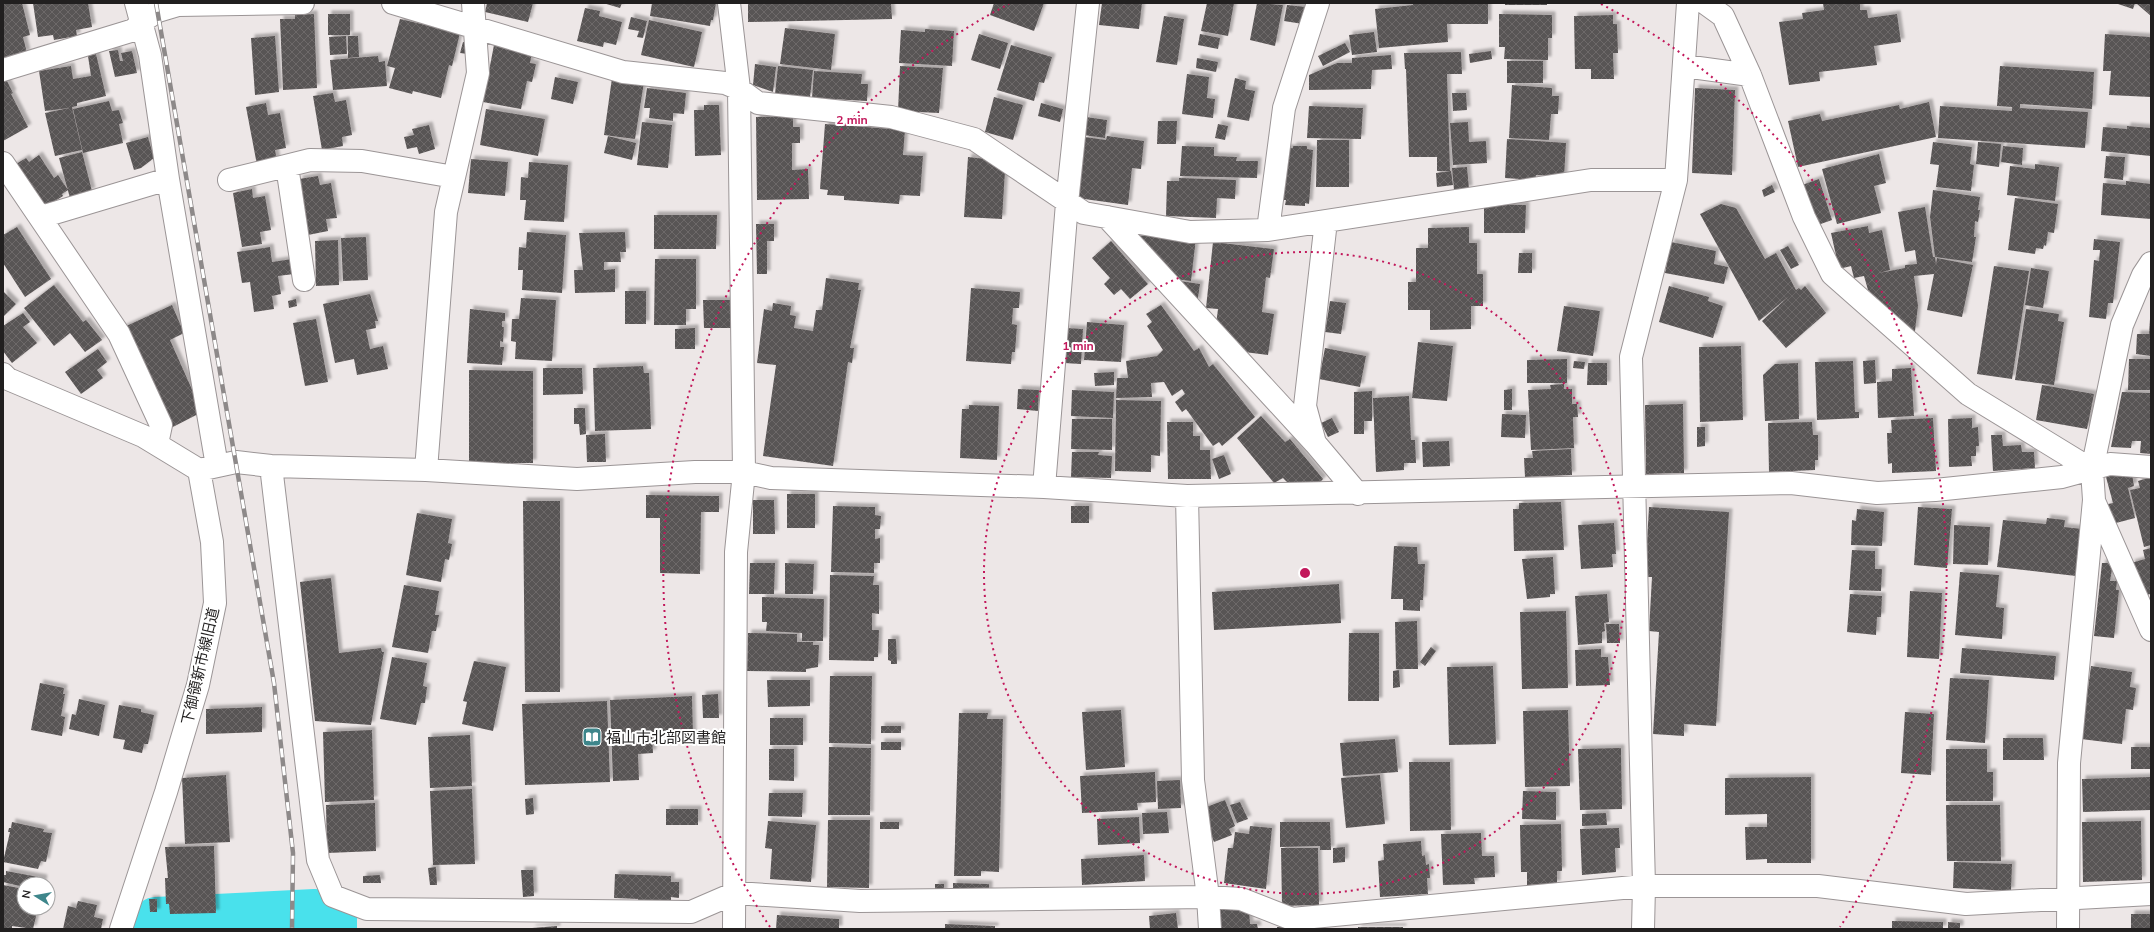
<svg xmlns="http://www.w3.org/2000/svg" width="2154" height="932" font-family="Mulish,'Noto Sans JP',sans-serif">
	<defs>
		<pattern id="building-cross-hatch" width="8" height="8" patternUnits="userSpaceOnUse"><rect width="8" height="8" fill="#595454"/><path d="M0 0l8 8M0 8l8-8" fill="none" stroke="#6d6969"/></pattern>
		<filter id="shadow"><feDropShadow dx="3.5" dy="-3.5" stdDeviation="1" flood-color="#0004"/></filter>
	</defs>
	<rect width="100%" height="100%" fill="#ede7e7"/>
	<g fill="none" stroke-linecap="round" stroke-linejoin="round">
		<path stroke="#49e1ec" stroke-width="48" d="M145 929 156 921 315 913 333 918V929"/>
	</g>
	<path fill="url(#building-cross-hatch)" filter="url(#shadow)" d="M3 3H22L30 35 23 37 27 53 3 59Z
		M33 3H88L92 27 76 30 77 36 54 40 53 35 38 37Z
		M487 3H533L528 22 485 12Z
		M603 3H622L620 8Z
		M652 3H716L713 20H711L710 26 650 16Z
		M748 3H891L892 19 748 22Z
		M994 3H1044L1034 31 990 15Z
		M1102 3H1142L1139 29 1099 25Z
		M1207 3H1234L1228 36 1201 31Z
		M1257 3 1283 5 1275 46 1250 40Z
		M1413 3H1488V24H1447L1448 42 1379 48 1375 9 1413 5Z
		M1505 3H1547V5H1505Z
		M1823 3H1860V10H1867L1868 18 1897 14 1901 42 1874 46 1877 65 1819 72 1820 81 1789 85 1779 22 1803 19 1802 13 1824 10Z
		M2118 3H2135L2133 9 2118 4Z
		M2138 3H2151V16L2137 4Z
		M1287 5 1306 7 1303 24 1284 21Z
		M585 8 600 11 599 16 622 22 616 45 604 42 603 47 577 41Z
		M314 14 317 88 283 90 280 19H295V15Z
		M328 14H350V35H328Z
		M1499 14 1552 15V38H1548V60L1504 59 1505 47H1499Z
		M1613 15V24H1617L1618 53H1613L1614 79H1591V69H1575L1574 16Z
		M1164 16 1184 19 1177 65 1156 62Z
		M631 17 647 21 643 38 637 37 639 31 628 29Z
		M400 19 460 33 452 66 449 65 441 98 413 91 412 94 389 88 395 68 387 66Z
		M649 20 702 32 694 67 641 55Z
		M785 28 835 34 831 70 780 64Z
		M925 29 954 31 952 66 899 63 901 30 925 32Z
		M1374 32 1377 52 1352 55 1349 35Z
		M979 34 1008 43 1000 69 971 60Z
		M1200 34 1220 38 1218 49 1198 45Z
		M2105 34 2151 37V97L2109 95 2111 71H2103Z
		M275 36 279 92 255 95 251 38Z
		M346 36 347 54 330 55 329 37Z
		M348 36H358L359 57 348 58Z
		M463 42 470 43 468 54 460 53Z
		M1345 43 1350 52 1323 66 1318 56Z
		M494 45 532 53 530 63 536 64 532 82 527 81 521 109 483 102Z
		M1011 45 1052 57 1044 83 1039 82 1034 101 997 90Z
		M118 50 120 61H123L121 53 132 51 137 73 115 77 109 51Z
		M1491 51 1492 59 1470 63 1469 54Z
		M1461 52 1462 74H1447L1450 171H1437V157H1409L1406 69H1405L1404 53Z
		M96 54 106 96 77 103V106L72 107 82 150 55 156 45 113 69 108 45 111 39 71 71 66 73 79 91 76 88 56Z
		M1391 55 1392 69 1372 70 1371 89 1309 90V75L1337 63H1352V58Z
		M378 56 379 62 385 61 387 86 333 90 330 60Z
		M1197 58 1218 62 1216 72 1196 68Z
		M1507 61H1543V83H1507Z
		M755 64 776 67 773 92 753 85Z
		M778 66 813 70 810 97 775 94Z
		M900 66 943 68 939 113 898 111Z
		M2000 66 2094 72 2092 109 2020 104V108L2088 112 2085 148 1938 138 1940 106 2012 111V107L1997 106Z
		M814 71 862 74 861 84H868L867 101 812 98Z
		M1187 74 1209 77 1207 98 1215 99 1213 118 1182 114Z
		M5 77 13 93 11 94 28 127 3 141V78Z
		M555 77 578 82 573 104 551 99Z
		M612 78 644 82 635 139 604 135Z
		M1235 78 1246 81 1245 89 1255 91 1249 121 1227 117Z
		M1512 85 1552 88V96H1559L1558 114H1551L1549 140 1509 138Z
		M647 88 686 93 684 114 673 113V121L649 118 650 108H644Z
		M1695 88 1735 90 1732 175 1692 173Z
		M333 93 335 102 346 100 352 135 342 137 343 146 322 150 313 96Z
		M1452 93H1466L1467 110 1453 111Z
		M994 97 1023 105 1013 140 985 132Z
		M109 101 112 111 119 110 123 123 119 124 123 143 83 153 73 109Z
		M1929 102 1936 137 1798 167 1788 121 1820 114 1822 121 1899 105 1900 109Z
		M266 103 268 115 280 113 286 148 275 150 277 161 257 165 246 107Z
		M1041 103 1063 109 1060 122 1038 116Z
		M704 105H719L721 155 695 156 694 110H704Z
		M1309 106 1363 108 1361 139 1307 138Z
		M486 109 545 119 538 156 480 145Z
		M793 116V127H800V143H792V170L808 169 809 199 757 200 756 117Z
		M1086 117 1107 120 1105 138 1083 135Z
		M1158 121H1177L1176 144H1157Z
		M642 122 672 125 668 168 637 165Z
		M1468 122 1469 142 1486 141 1487 163 1453 165 1450 123Z
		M825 124 905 130 903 155 923 156 920 196 900 195 899 204 844 200V196L827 195 828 190 820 189Z
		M1218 124 1228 126 1225 140 1215 138Z
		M429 125 435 149 419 154 417 147 407 149 404 137 414 135 412 129Z
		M2127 126 2151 128V156L2101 151 2103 127 2127 129Z
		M608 136 636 143 632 160 604 153Z
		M1107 136 1144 141 1141 169 1132 168 1128 205 1077 198 1085 137 1106 140Z
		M148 137 154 158 141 168 134 170 126 143Z
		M1507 139 1566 143 1564 177 1536 175V180L1505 178Z
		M1317 140H1349V187H1316Z
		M1933 142 1972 147 1970 164 1974 165 1971 191 1936 187 1939 165 1930 164Z
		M1978 142 2001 144 1999 167 1976 164Z
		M1182 146 1214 147V156L1237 157 1236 161H1258L1257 178 1180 176Z
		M1293 146H1307V149L1313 150 1309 204 1305 203V206L1285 205 1286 200H1283L1286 148H1293Z
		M2003 146 2023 148 2022 165 2001 162Z
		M82 152 92 191 70 198 59 158Z
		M1879 154 1886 183 1874 186 1881 213 1837 224 1822 169Z
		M39 155 54 178 58 175 68 190 62 194 63 196 39 211 11 167 26 158 29 162Z
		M2106 156 2125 157 2123 180 2104 178Z
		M968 157 986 159 1005 171 1002 219 964 217Z
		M471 159 508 162 505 196 468 193Z
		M529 162 568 165 564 222 524 220 526 200H520L521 177 528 178Z
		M2035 164 2059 167 2055 201 2007 195 2010 166 2035 169Z
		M1467 167 1469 189 1454 190 1452 168Z
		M1451 171 1453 185 1437 187 1436 173Z
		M318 176 320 185 331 183 337 218 326 219 328 231 308 235 299 179Z
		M1179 178 1236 180 1235 199 1217 198 1216 218 1166 216 1167 181H1179Z
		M1819 179 1832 220 1815 226 1802 185Z
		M2126 181 2151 184V219L2101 215 2103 183 2126 185Z
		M1772 185 1775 192 1764 197 1762 190Z
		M252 189 253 198 265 196 271 230 260 232 262 244 242 247 233 193Z
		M1933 190 1980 197 1978 210H1980L1978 222 1975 221 1974 237H1976L1972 262 1935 257 1936 264 1937 258 1973 265 1962 317 1927 310 1934 274 1914 276 1918 306 1915 331H1912L1868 290 1864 276 1854 278 1851 266 1839 269 1831 233 1868 226 1869 233 1882 230 1890 270 1879 273 1905 268V265L1917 264 1915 250 1905 252 1898 212 1925 207 1933 257H1935L1930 217Z
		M2015 198 2058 204 2054 233 2048 232 2046 246 2044 245 2043 249 2036 248 2035 254 2008 250Z
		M1484 204 1526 205 1525 233H1484Z
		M1721 204 1736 208 1765 259 1776 253 1796 290 1799 288 1801 290 1805 286 1826 313 1786 348 1762 321 1789 296 1759 321 1700 214Z
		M654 215H717L716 249H654Z
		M756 224H774V241H767V274H757Z
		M17 227 51 279 25 297 3 263V235Z
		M1469 227V243H1477V274H1483V306H1471V329L1430 330V310H1408V282H1416V248H1428V228Z
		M1140 230 1196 238 1191 281 1159 277 1138 251Z
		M527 232 566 235 562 293 522 290 523 270H518L519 247 526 248Z
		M625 232 626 252H620L621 262H604V270L615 269V292L575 293 574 270H583L579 233Z
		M366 237 368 280 343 281 341 238Z
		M2094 239 2120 242 2113 303H2108L2106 319 2089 317 2094 260 2099 261 2100 250H2093Z
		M338 240 339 285 316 286 315 241Z
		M1111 241 1148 284 1130 299 1121 289 1114 295 1104 284 1110 278 1092 258Z
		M1213 242 1274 249 1270 278 1266 277 1262 312 1274 314 1268 355 1213 348 1218 309 1206 308Z
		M1671 242 1716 251 1714 264 1728 267 1724 284 1665 273Z
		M1788 246 1799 265 1791 269 1780 250Z
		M270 247 272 262 292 259 294 274 278 276 281 294 272 296 274 309 254 312 250 282 242 283 237 252Z
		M1519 253H1532V273H1518Z
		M655 259H696V309H686V325H654Z
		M1994 266 2029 271 2012 379 1977 374Z
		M2031 268 2049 271 2043 308 2025 305Z
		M826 278 859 283 858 290H861L850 348H854L852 363 848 362 833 466 763 456 776 365 757 363 764 309 772 311 773 303 791 306 790 315 796 316 794 328 813 331 816 310H822Z
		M1173 280 1200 284 1197 304Z
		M54 285 83 322 86 320 102 340 85 352 70 333 54 346 24 308Z
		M1669 286 1709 297 1708 301 1723 306 1713 338 1659 322Z
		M971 288 1020 292 1019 308H1013L1012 324 1017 325 1015 352H1012L1011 364 966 361Z
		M3 291 16 304 3 317Z
		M625 291H646V324H625Z
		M370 294 378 321H375L376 328 366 330 370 349 383 346 388 369 357 375 354 359 335 363 323 304Z
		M521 298 556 300 552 361 515 359 516 342 511 341 512 319H519Z
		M296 299 297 306 289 308 288 301Z
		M703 300H730L731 328H704Z
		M1330 301 1346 303 1341 334 1325 332Z
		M172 305 184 333 170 340 202 412 167 430 122 328Z
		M1161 305 1194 351 1199 348 1209 367 1213 364 1255 417 1222 446 1219 442 1213 446 1186 409 1182 412 1175 402 1185 394 1182 389 1172 396 1164 382 1151 383 1152 397 1116 398 1117 378H1128L1126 361 1157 356 1163 350 1147 326 1152 322 1146 314Z
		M1564 306 1600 311 1593 356 1557 351Z
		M470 309 505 313V321H502V327H504L503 342 500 341V347H504L502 365 467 363Z
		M2026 309 2059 314 2058 321 2064 322 2054 385 2015 380Z
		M23 313 30 322 23 327 37 343 12 363 3 351V326Z
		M316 319 328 382 305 386 293 323Z
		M2150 319 2151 356 2136 354 2137 334H2149Z
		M1087 322 1124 325 1121 362 1084 360Z
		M695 328V349H675V329Z
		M1066 328 1083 329 1081 364 1064 363Z
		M1418 342 1453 346 1447 401 1412 398Z
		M1741 346 1743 420 1700 422 1699 347Z
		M1325 348 1366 356 1360 387 1319 379Z
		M98 349 107 362 97 370 103 378 81 394 65 372Z
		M1567 359V383H1527V360Z
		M2129 359H2151V390H2128Z
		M1875 360 1876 383 1864 384 1863 361Z
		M1574 361 1585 362 1584 369 1573 368Z
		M1853 361 1855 412H1859V418L1817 420 1815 362Z
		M1588 363H1607V385H1587Z
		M1798 363 1799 419 1765 421 1763 375 1775 364Z
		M643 366 644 373H649L651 429 595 431 593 368Z
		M543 368H582L583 394 543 395Z
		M1911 368 1914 416 1878 418 1877 382 1892 381V369Z
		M469 370 533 371V463H469Z
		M1114 372V385L1095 386 1094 373Z
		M1564 384V389H1572V404H1577L1578 417H1573L1574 448 1531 450 1528 390 1551 389 1550 385Z
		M2042 385 2094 394 2087 429 2036 420Z
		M1018 389 1039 390 1038 411 1017 409Z
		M1512 389V410H1504V390Z
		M1072 390 1114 392 1113 418 1071 416Z
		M1372 391V421H1364V434H1354V392Z
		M2122 392 2151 393V454L2140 453 2141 441H2132L2131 448 2111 447Z
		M1409 396 1411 440H1415L1416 463H1404V470L1376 472 1373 398Z
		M1116 400 1161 401 1160 456 1151 455V472L1115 471Z
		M1683 404 1684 473 1646 474 1645 405Z
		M969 405 999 406 997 460 960 458 962 409H969Z
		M574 408H585L586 434 580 435 579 424H574Z
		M1502 414 1526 415 1525 438 1501 437Z
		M1261 416 1285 442 1290 439 1323 479 1318 484H1289L1283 478 1274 483 1237 438Z
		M1332 418 1339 432 1328 437 1321 423Z
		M1933 418 1936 471 1892 473V463L1888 464 1887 433H1892L1891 420Z
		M1972 418V428L1978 427 1979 446H1976V456H1971L1972 466 1949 467 1948 419Z
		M1072 419H1112V450L1071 449Z
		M1167 422H1193V436H1200V450H1210L1211 479H1168Z
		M1812 422 1813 435H1818V460H1815V470L1769 472 1768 423Z
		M1697 427H1705V446L1697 447Z
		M605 434 606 462H587L586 435Z
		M1991 435H2002L2003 446 2021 445 2022 452H2034L2035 468 1993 471Z
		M1449 441 1450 466 1423 467 1422 442Z
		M1571 449 1572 475 1525 477 1524 458H1533L1532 451Z
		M1072 452H1099L1098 455 1112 456 1111 478 1071 477Z
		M1224 455 1231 474 1219 479 1212 459Z
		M2116 474H2132L2134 486 2128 488 2135 518 2116 523 2110 511 2108 504 2113 503 2106 477Z
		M2151 477V545L2144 547 2130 490 2140 488 2138 481Z
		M787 494H815V528H787Z
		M646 495 719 496V512H701L700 574 660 573V518H646Z
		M753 500H774L775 534H753Z
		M523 501H560V692H525Z
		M1561 502 1564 550 1514 551 1513 509H1519V503Z
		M833 506 875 507V515L881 516 880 529H875V539L880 538V563H874V573L831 572Z
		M1071 506H1089V523H1071Z
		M1649 507 1729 512 1716 726 1684 724V736L1653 734 1659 632 1649 631 1652 577H1645Z
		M1918 507 1952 509 1947 568 1914 565Z
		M1857 509 1884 512 1882 546 1851 545 1852 520 1856 521Z
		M417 513 452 519 448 543 452 544 449 560 445 559 441 582 406 575Z
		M2047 518 2065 520 2064 527 2082 529 2076 576 1997 567 2003 520 2046 524Z
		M1614 523 1616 554H1612L1613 567 1581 569 1578 525Z
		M1954 525 1990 527 1988 565 1953 564Z
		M1394 546 1417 547 1418 564H1425L1423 600H1420V611L1403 610V599H1391Z
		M2151 548V594L2141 596 2131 563 2145 559 2143 550Z
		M1852 550 1875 551V569H1882L1881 591 1849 590Z
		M1553 557 1555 594H1550V597L1527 599 1522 559Z
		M750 563H775L774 594H749Z
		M785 563 814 564 813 594H785Z
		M2102 563H2108L2112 569 2110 581H2117L2116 590H2119L2114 638 2094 636Z
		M1960 572 1999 575 1996 607 2004 608 2002 639 1955 635Z
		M830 575 874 576 873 585H879V614L872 613V630H879L878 657H874V661L829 660Z
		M331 578 339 653 381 648 382 652H384L371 725 315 721 300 582Z
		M1339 584 1341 623 1214 630 1212 592Z
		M404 585 439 591 435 615H439L436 631H432L428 653 392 647Z
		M1910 591 1942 593 1939 659 1907 657Z
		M1607 594 1609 622 1604 623 1605 631 1602 632V643L1578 645 1575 596Z
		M1850 594 1882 596 1881 617H1877L1876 635 1847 632Z
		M762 597 824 599 823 641H802V633L766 631 767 622H762Z
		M1566 611 1568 688 1522 689 1520 612Z
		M1417 621 1418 669H1396L1395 622Z
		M1606 624H1619L1620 643H1607Z
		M748 633 797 634V642H813V645H819L818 667 806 669V672L747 671Z
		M1349 633H1379V701H1348Z
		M888 639H896L897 664H891V661L888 660Z
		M1431 647 1436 651 1425 666 1420 662Z
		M1962 648 2056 656 2054 680 1960 673Z
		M1601 649V657H1608L1610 685 1576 686 1575 650Z
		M392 657 427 663 423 686 427 687 425 703H421L416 725 380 719Z
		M474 661 506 667 493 731 462 724 467 702 463 701Z
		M1493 666 1496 744 1449 745 1447 667Z
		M2091 666 2132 672 2130 687 2136 688 2133 710 2126 709 2122 744 2081 739Z
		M1399 670 1400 687 1393 688V671Z
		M830 676H872L871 744 829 743Z
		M1950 678 1989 680 1985 743 1946 740Z
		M767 680H810V706L768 707Z
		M40 683 64 688 63 694H65L61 716 65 717 62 736 31 730Z
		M718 694 719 718H703L702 695Z
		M692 696 693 735 652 737 653 753 638 754 639 780 613 781 610 700Z
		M79 699 105 705 99 736 69 729 72 714 76 715Z
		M607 701 610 782 525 785 522 704Z
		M119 705 141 709V712L154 715 148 744H144L142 753 123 749 125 740 113 738Z
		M262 707V732L206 734V709Z
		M1121 710 1125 767 1086 770 1082 712Z
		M1568 710 1570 786 1525 787 1523 711Z
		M1905 712 1934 714 1931 775 1901 773Z
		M959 713H988L987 719H1003L999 872 981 871V876H954Z
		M770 718H803V745H770Z
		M881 726H901V733H881Z
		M372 730 374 800 325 802 323 732Z
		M470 735 472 786 430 788 428 737Z
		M2003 738H2043L2044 760H2003Z
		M1395 739 1398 772 1343 776 1340 743Z
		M881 742H901V750H881Z
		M829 747 871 748 870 815H828Z
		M2131 747H2151V769H2131Z
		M1621 748 1622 809 1580 810 1578 749Z
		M769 749H794V781L769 780Z
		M1946 749H1987V772H1993V801H1946Z
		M1409 762H1450L1451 830 1410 831Z
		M1155 772 1156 802 1137 803 1138 810 1082 813 1080 776Z
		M226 775 230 842 185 844 182 778Z
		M1380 775 1385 824 1346 828 1341 778Z
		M1811 777V863H1767V859L1746 860 1745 827H1767V814L1725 815V778Z
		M2151 777V810L2083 812 2082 779Z
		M1180 780 1181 808 1158 809 1157 781Z
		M472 789 475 864 433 865 430 791Z
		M1523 791 1556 792V820L1522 819Z
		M769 793H803L802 817 768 816Z
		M533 798 534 814 526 815 525 799Z
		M1225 800 1235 826 1229 829 1232 835 1214 842 1201 809Z
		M1240 802 1248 819 1237 823 1230 805Z
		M375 803 376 851 327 853 326 805Z
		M1946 805H2000L2001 861H1947Z
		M666 809H698V825H666Z
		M1167 812 1169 833 1143 834 1142 813Z
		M1606 813 1607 825 1582 826V814Z
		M1139 817 1140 843 1098 845 1097 819Z
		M828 820H870L869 888 827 887Z
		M768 821 816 825 811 882 770 879 772 849 765 848Z
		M2141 821 2142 880 2083 882 2082 822Z
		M12 822 44 829 43 832 52 833 46 862 41 861 38 869 3 862 10 832H8L9 828H11Z
		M880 822H899V829H880Z
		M1280 822H1330L1331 850H1320V846L1280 847Z
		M1561 824 1562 871H1557V884L1527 885V872H1521L1520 825Z
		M1250 826 1272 828 1266 889 1224 883 1228 848H1233L1235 832 1249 834Z
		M1619 828 1620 848H1615L1616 872 1582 875 1580 829Z
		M1481 833 1482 856H1494L1495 877 1474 878 1475 884 1443 885 1441 834Z
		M1421 841 1422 856 1425 855 1426 865 1429 864 1430 878H1427L1428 894 1380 897 1378 861 1384 860 1383 844Z
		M214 846 216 913 170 914 169 904H166L165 878H168L165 847Z
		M1345 847V862L1333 863V848Z
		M1281 848H1318L1319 905 1282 906Z
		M1144 855 1145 881 1082 885 1081 859Z
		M1954 862 2012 864 2011 891 1953 888Z
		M436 867 437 885H430L428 868Z
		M521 870H533L534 896 523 897Z
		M6 871 44 878 43 884H24V887L3 882V875H6Z
		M615 874 671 876V882H679V898L671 897V900H653V903L638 902V899L614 898Z
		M380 875 381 883H363V876Z
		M953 883 989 884V893H953Z
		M935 884H944V893H935Z
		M3 885 24 889V908H38L33 929 12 926V929H3Z
		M149 899H157V912H150Z
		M78 901 97 905 94 917 103 919 101 929H63L68 906 76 908Z
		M1215 906 1249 909 1250 924H1257L1258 929H1216Z
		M1176 913 1178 929H1150L1149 916Z
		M2131 914H2151V929H2131Z
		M777 915 839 919V929H776Z
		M1892 921 1943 922V929H1892Z
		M1948 922 1960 923V929H1948Z
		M945 924 995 926V929H945Z
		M1316 925V929H1277V927Z
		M557 926V929H532V928Z
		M1358 927H1403V929H1358Z"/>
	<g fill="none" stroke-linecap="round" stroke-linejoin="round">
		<defs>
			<path id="street" d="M136 3 150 55 168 179 217 466
				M393 3 623 72 725 83 739 89 758 103 891 117 974 139 1084 213 1190 232 1268 230 1591 180H1676
				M729 3 739 89 744 472 736 552 734 929
				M1705 3 1723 16 1750 75 1804 217 1832 274 1968 394 2092 470
				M1684 66 1750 75
				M3 70 134 30 141 22 158 11 178 5 303 3
				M3 163 119 334 161 425 157 444
				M287 166 304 280
				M229 180 310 160 362 161 454 177
				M41 217 168 179
				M1107 217 1315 443
				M1326 221 1305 406 1315 443 1358 494
				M1268 230 1284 108 1318 3
				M3 374 8 379 143 436 199 470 212 542 215 603 198 685 166 792 121 929
				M271 466 318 860 333 896 367 909 691 912 735 893 860 901 1208 897 1241 899 1292 919 1644 886H1818L1966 904 2151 894
				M199 470 236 462 271 466 426 470 577 479 695 472H744L771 478 1044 487 1187 496 1791 483 1877 493 1935 490 2062 477 2110 464 2151 467
				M426 470 446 212 478 73 473 3
				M1044 487 1067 203 1088 3
				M1187 496 1193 780 1208 897 1210 929
				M2094 501 2151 630
				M1643 929 1644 886 1631 357 1676 180 1688 3
				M2068 929 2069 763 2094 500 2092 470 2122 325 2143 275 2151 263"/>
		</defs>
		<use href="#street" stroke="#9b9596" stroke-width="24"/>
		<use href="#street" stroke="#fff" stroke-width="22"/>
		<defs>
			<path id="rail" d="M156 3 274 683 293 853 292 929"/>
		</defs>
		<use href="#rail" stroke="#8d8989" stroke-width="4.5"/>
		<use href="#rail" stroke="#fff" stroke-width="3" stroke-dasharray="9" stroke-linecap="butt"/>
	</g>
	<g fill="none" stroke="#c2185b" stroke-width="2" stroke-dasharray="2 4">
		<circle cx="1305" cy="573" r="321"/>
		<path d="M770 927A641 641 0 0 1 1009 4M1601 4A641 641 0 0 1 1840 927"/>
	</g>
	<defs>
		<symbol id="library-square" viewBox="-11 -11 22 22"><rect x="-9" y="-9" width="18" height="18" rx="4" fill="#3e868b" stroke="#fff"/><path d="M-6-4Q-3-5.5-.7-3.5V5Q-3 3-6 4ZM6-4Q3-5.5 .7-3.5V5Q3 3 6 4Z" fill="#fff"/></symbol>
	</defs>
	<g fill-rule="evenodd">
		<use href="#library-square" x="581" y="726" width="22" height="22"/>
	</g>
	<g text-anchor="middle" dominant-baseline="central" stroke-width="4" stroke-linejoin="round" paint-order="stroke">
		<g font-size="15" fill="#211f1f" stroke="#fff">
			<text transform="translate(200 666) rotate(-77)">下御領新市線旧道</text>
		</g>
		<g font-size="15" fill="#211f1f" stroke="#fff" text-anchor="start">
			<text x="606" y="737">福山市北部図書館</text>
		</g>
	</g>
	<circle cx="1305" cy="573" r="6" fill="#c2185b" stroke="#fff" stroke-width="2"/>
	<g font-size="12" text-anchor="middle" font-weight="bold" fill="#c2185b" stroke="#fff" stroke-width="4" stroke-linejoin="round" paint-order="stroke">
		<text x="852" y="124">2 min</text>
		<text x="1078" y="350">1 min</text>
	</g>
	<rect width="2154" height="932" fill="none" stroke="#211f1f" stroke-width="8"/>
	<g transform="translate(36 896) rotate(281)"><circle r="19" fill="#ffffff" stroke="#a6a5a5"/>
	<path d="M0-3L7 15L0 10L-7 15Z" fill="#3e868b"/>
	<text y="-6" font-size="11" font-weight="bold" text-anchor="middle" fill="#211f1f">N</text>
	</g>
</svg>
